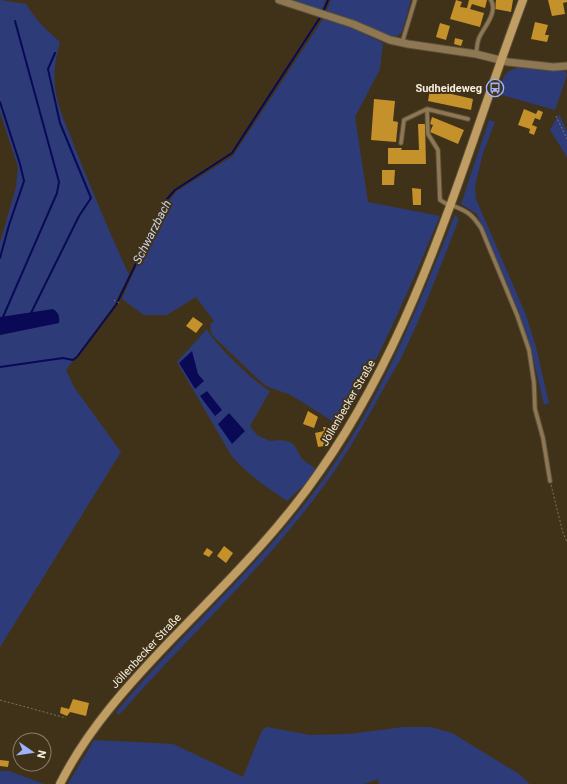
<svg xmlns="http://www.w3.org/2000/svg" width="567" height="784" font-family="Roboto,sans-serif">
	<rect width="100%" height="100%" fill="#403219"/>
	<path fill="#2d3c79" d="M0 0 26 4C35 19 46 30 60 42 56 57 53 71 55 87 57 108 68 128 75 148 92 191 110 233 129 275L114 305 66 370 74 387 121 452 0 647V335L15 332 6 317H0V243L16 187 18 167 0 112Z
		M292 0H326L321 11Z
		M331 0H411L402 32 395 38 353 21 326 12Z
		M323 19 352 28 383 43 380 69 355 117 368 202 440 216C411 285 382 353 345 418L341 419 337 424 291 395 266 386 259 380 213 336 211 332 210 325 214 321 196 297 167 315H144L122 299 131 278 169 201 177 191 233 156Z
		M517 68 565 71 567 75 555 110 498 94C503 80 502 72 517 68Z
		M559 114 567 131V157L550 130Z
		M489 120 495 122 483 153 475 186 476 199 526 315 536 347 549 403 544 405 531 349 519 313 477 214 461 204Z
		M455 215 459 219C440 267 422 317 399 362 392 374 385 385 379 397 360 431 341 464 317 495 258 574 184 641 119 715L116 712C179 636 254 571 314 492 378 409 416 311 455 215Z
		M207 329C213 343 256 384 270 391L250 426 257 435 270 441 280 440 290 442 294 445 302 459 316 469 305 484 287 501C266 487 247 474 231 455L177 362Z
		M267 727 310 735 349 734 404 727H431L452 733 519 774 530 784H379L378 779 364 784H68L94 740 173 744 243 777 262 730Z
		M0 771H9L44 784H0Z"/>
	<path fill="#0a0955" d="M53 309C58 312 60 316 59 323L0 335V317Z
		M192 351 198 374 204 381 195 389 179 363Z
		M207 391 222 410 215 416 200 396Z
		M229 413 245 431 232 444 218 424Z"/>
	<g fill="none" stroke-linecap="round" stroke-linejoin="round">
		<path stroke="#0a0955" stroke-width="2" d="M323 12 328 0
			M0 102 20 164 24 181 9 225 0 258
			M31 313 79 216 91 198 60 123 48 69 55 53
			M3 317 57 193 59 182 15 21
			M0 367 63 358 73 360 77 357 116 305 167 199 175 190 232 153 321 16"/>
	</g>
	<path fill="#c4912a" d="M456 0 462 2 460 7 467 8 469 0H487L485 8 472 4 470 9 484 13 480 27 450 19Z
		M496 0H513L511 12 495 9Z
		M548 0H567V2L563 3 565 14 552 16Z
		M535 22 548 25 545 35H549L547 42 531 39Z
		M440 23 450 26 446 40 436 37Z
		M455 38 463 40 461 46 454 44Z
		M430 89 473 99 471 110 428 101Z
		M374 99 395 101 393 121 398 122 396 142 371 140Z
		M524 109 536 114 538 110 543 112 540 120 535 118 532 125 537 127 534 135 529 133 530 129 518 125Z
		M432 117 464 130 458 144 430 132 433 125 430 124Z
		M418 124H425L426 164H388V148H402L401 150H419Z
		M382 170H395L394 185H382Z
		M412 188 421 189V205H413Z
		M193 317 203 324 196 333 186 326Z
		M308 411 318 417 314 428 303 424Z
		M323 427H327L330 445 318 447 315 433 324 431Z
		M224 546 233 553 226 563 217 556Z
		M207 548 213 552 209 557 203 554Z
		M73 699 89 703 86 716 70 712 67 716 60 713 61 707 69 709Z
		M0 760 9 761 8 767 0 766Z"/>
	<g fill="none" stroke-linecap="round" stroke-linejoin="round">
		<defs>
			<path id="lane" d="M402 43 415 0
				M476 54C477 49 477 43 479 38 484 27 498 13 491 0
				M427 109 428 134 438 150 440 200 450 206
				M401 143 404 120 427 109 468 119
				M451 205C467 211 472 214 481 228L517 315 529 350 534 383 535 409 543 438 550 481"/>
			<path id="street" d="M279 0 353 24 390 40 408 44 476 54 508 62 553 67 567 66"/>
			<path id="secondary" d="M60 784C87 730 128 685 170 641 222 587 277 534 320 471 420 329 463 160 523 0"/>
		</defs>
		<use href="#lane" stroke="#5d5039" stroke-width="5.5"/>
		<use href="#street" stroke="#5d5039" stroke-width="9"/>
		<use href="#secondary" stroke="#5d5039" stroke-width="10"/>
		<path stroke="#7f735e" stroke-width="1" stroke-dasharray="2 2" stroke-linecap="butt" d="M556 116 567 139
			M114 300 121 304
			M551 485 563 533 567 542
			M0 700 66 718"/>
		<use href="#lane" stroke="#8e7854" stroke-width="3.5"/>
		<use href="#street" stroke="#8e7854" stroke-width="7"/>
		<use href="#secondary" stroke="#c09d62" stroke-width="8"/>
	</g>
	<defs>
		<symbol id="bus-ring" viewBox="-11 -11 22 22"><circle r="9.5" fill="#403219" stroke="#9db4fd" stroke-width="1.5"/><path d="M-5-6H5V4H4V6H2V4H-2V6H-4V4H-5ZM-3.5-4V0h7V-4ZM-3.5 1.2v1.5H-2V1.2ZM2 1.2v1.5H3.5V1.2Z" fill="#9db4fd"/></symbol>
	</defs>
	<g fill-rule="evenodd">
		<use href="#bus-ring" x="485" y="78" width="20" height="20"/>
	</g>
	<g text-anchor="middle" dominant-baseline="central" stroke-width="4" stroke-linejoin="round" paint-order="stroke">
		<g font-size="11" font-weight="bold" fill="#f6edde" stroke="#403219" text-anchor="end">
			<text x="482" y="88">Sudheideweg</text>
		</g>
		<g font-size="11" fill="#f6edde" stroke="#403219">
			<text transform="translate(348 403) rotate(-60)">Jöllenbecker Straße</text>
			<text transform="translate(146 651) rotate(-47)">Jöllenbecker Straße</text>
		</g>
		<g font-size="12" font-style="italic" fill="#cdd5eb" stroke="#403219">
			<text transform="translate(152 232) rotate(-63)">Schwarzbach</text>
		</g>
	</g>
	<g transform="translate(32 752) rotate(103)"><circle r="19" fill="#403219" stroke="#897d68"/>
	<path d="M0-3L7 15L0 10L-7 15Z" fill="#9db4fd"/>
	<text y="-6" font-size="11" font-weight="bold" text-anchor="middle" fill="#f6edde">N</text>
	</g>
</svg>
